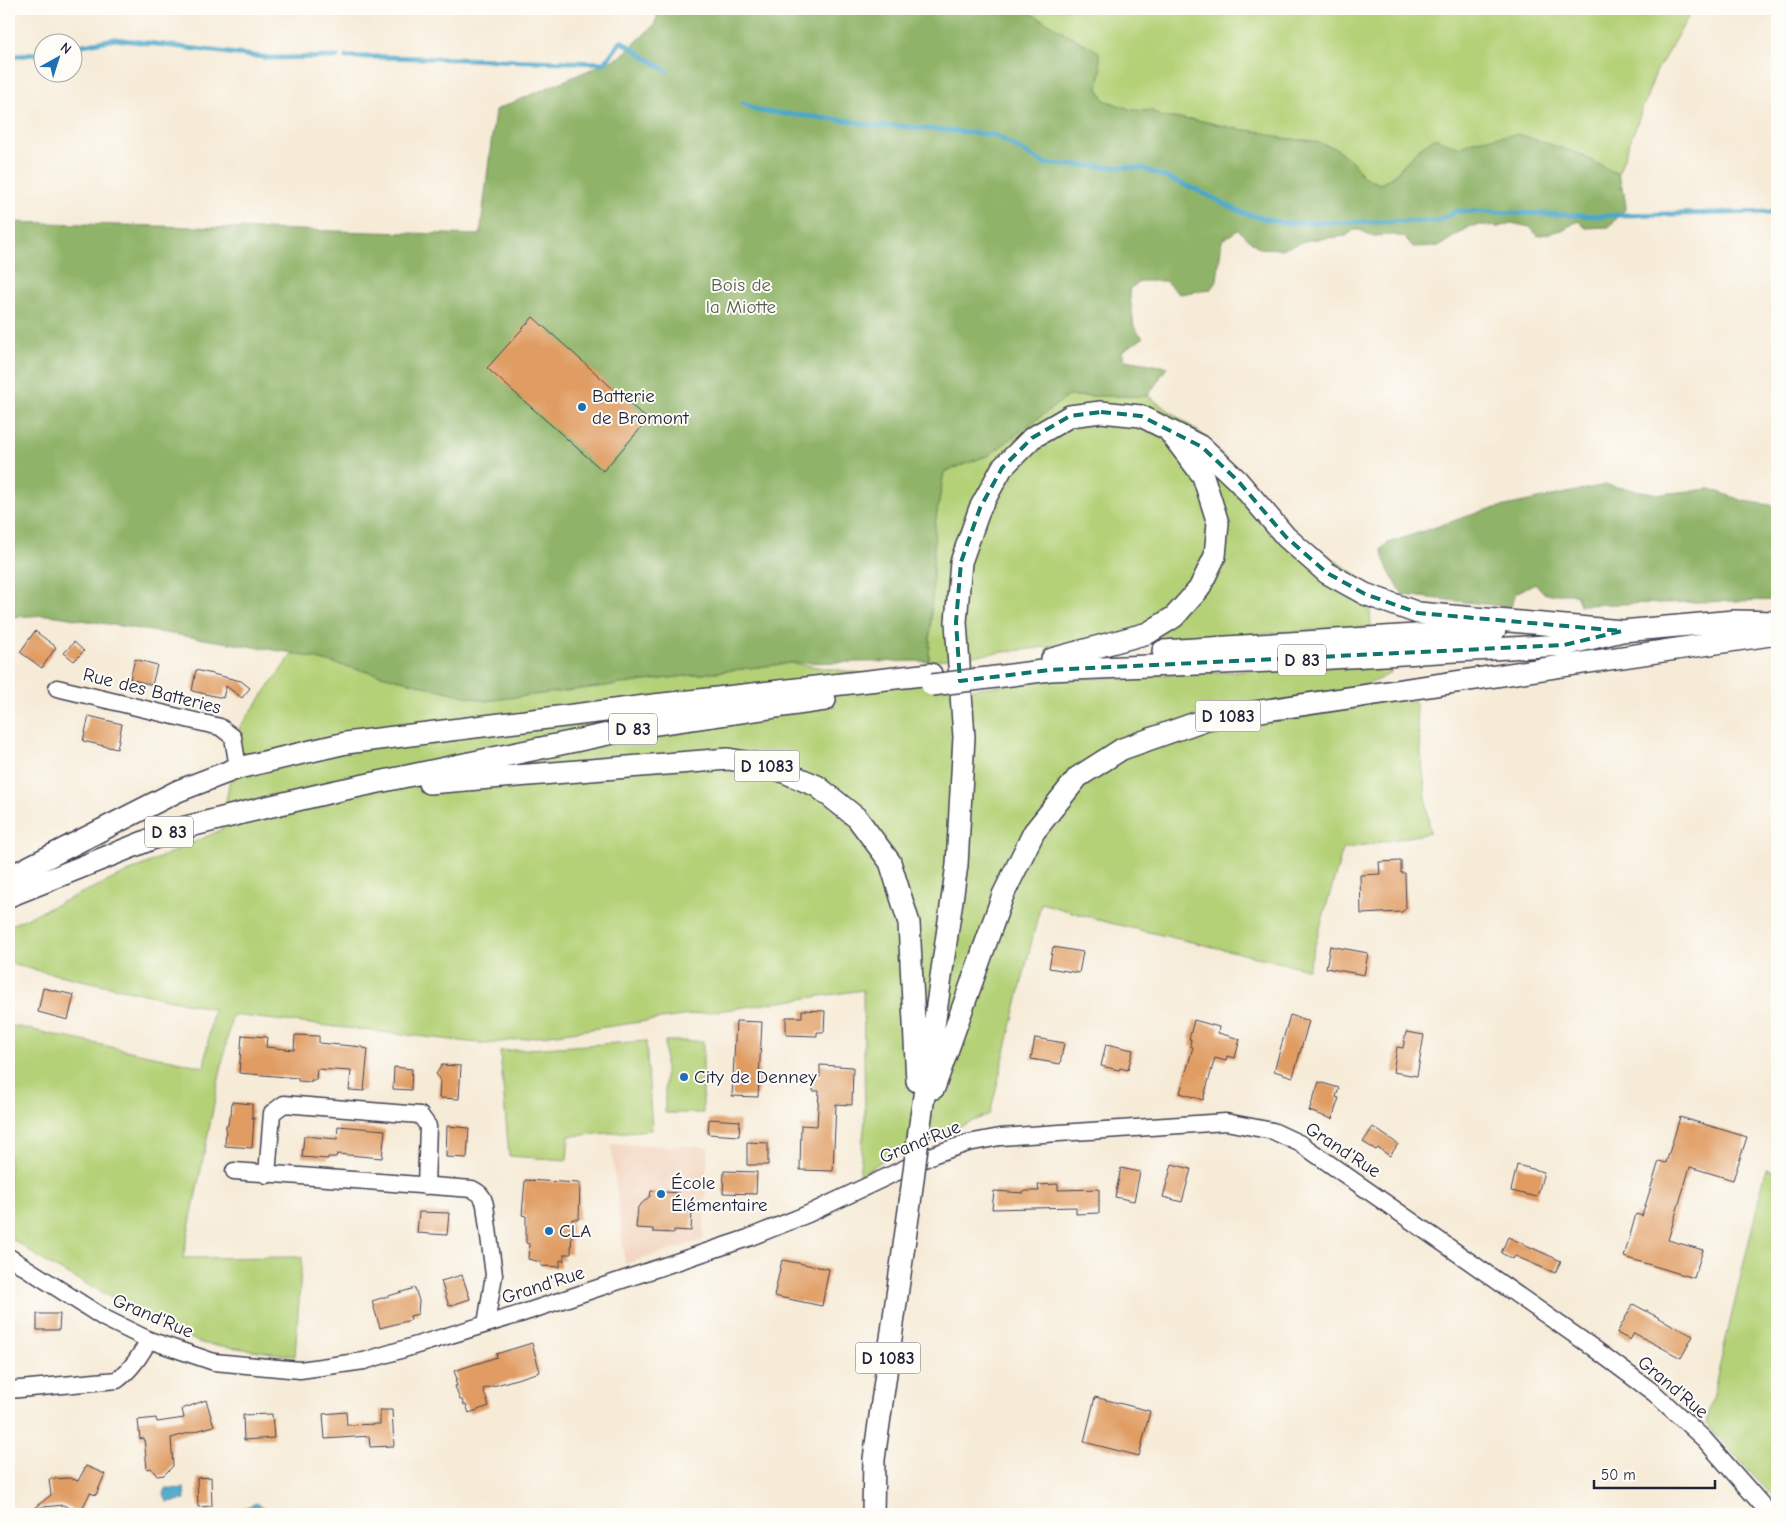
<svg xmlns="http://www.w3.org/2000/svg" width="1786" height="1523" font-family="'Comic Neue',sans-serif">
	<rect width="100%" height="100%" fill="#fdfcf7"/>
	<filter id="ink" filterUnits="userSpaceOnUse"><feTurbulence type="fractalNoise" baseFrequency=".02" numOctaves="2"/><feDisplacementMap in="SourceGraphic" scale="10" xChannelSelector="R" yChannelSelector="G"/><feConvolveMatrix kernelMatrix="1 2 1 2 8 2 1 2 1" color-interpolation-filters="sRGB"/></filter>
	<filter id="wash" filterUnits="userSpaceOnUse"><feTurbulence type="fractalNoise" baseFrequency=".0096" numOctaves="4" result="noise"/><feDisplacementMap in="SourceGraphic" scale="20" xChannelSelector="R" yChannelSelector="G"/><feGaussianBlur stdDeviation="1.12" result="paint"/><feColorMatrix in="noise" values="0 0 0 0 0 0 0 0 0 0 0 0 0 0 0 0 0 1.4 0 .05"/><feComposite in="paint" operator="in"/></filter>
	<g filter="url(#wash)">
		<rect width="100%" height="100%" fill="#f6ebd7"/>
		<path fill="#f2d4be" d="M611 1144 708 1147 703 1240 625 1264Z"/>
		<path fill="#b4d177" stroke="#6b7a59" d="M1023 9H1693L1656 72 1618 174 1577 153 1475 140 1459 147 1418 149 1392 177 1380 184 1362 176 1352 161 1335 148 1313 141 1281 138 1262 132 1237 129 1202 121 1162 117 1152 111 1132 110 1104 100 1098 88 1101 70 1098 52Z
			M1068 396H1148L1203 435 1295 533 1357 575 1370 610 1371 627 1170 640 1094 639 1055 646 929 661 935 524 944 472 989 455Z
			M293 653 485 701 790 663 972 689 1032 681 1389 664 1391 673 1361 688 1415 701 1430 833 1343 849 1308 969 1110 923 1041 903 990 1114 894 1153 859 1176 865 1120 863 990 487 1044 232 1015 183 1258 302 1257 295 1356 200 1343 50 1265 9 1237V1025L204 1067 213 1009 9 964V926L221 830 239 728Z
			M646 1041 652 1130 569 1136 567 1160 509 1156 500 1051Z
			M665 1041H703V1113H665Z
			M1766 1169 1777 1172V1500L1706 1424Z"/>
		<path fill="#8fb368" stroke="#586a52" d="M660 9H1023L1099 52 1101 70 1098 88 1104 100 1132 110 1152 111 1162 117 1202 121 1237 129 1262 132 1281 138 1313 141 1335 148 1352 161 1362 176 1380 184 1393 177 1418 149 1434 138 1459 147 1475 140 1518 134 1577 153 1618 174 1624 193 1626 208 1609 227 1586 228 1578 221 1562 230 1538 236 1530 227 1511 223 1498 227 1481 225 1471 226 1439 246 1413 247 1403 237 1393 235 1373 236 1360 230H1354L1346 236 1308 240 1283 249 1259 248 1238 230 1222 240 1217 280 1211 289 1179 294 1165 281H1141L1129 289 1134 327 1143 338 1122 351 1125 360 1167 367 1148 396H1068L989 455 944 472 935 524 929 661 790 663 485 701 293 653 50 615 9 617V222L480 235 495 110 620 57 654 25Z
			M1605 485 1659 494 1710 489 1744 501 1777 506V600L1580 605 1576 594H1545L1535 583 1516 593 1511 607 1403 595 1388 570 1381 549 1388 543 1486 510Z"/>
		<path fill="#4ba7c9" stroke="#366482" d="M184 1488 185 1500 167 1502 166 1499 164 1497 163 1494 166 1489Z
			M256 1503 266 1508 267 1514H223C234 1509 245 1509 256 1503Z"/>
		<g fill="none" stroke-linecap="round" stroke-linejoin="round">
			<path stroke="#4ba7c9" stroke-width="5" d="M72 47 115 39 270 58 337 57
				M9 57 42 53
				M346 57H383L605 63 621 41 667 71
				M743 103 759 111 852 121 872 126H898L995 135 1045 164 1142 168 1195 189 1243 213 1283 223 1437 221 1457 211 1603 216 1619 215 1777 212"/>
		</g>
		<g id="blocks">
			<path fill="#e09c62" d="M533 317 648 420 603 471 487 368Z
				M35 631 56 647 42 668 20 652Z
				M74 642 84 651 74 661 64 653Z
				M135 659 157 665 152 685 130 679Z
				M196 670 241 681 250 688 242 698 226 686 223 698 192 691Z
				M89 716 122 724 117 749 83 741Z
				M1401 861V873H1405L1406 908 1402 912 1361 914 1360 875 1380 874 1379 862Z
				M1330 946 1368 953 1364 975 1326 968Z
				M1053 947 1083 952 1079 973 1049 968Z
				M43 988 74 995 68 1020 38 1012Z
				M802 1010 825 1011 824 1032H817V1036L786 1035V1017H802Z
				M1290 1015 1309 1021 1293 1077 1274 1071Z
				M1194 1020 1219 1027 1218 1033 1240 1039 1235 1058 1227 1056 1226 1061 1215 1058 1203 1100 1180 1093 1193 1047 1190 1046 1191 1039H1189Z
				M736 1021 762 1022 758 1097 732 1096Z
				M1406 1032 1424 1035 1417 1076 1393 1072 1397 1047 1403 1048Z
				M242 1035 267 1037 266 1047 294 1050 295 1035 319 1036V1043L363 1047V1048L368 1049 364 1091 349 1090 351 1071 317 1069 316 1080H311V1082L298 1081V1078L239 1073Z
				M1035 1038 1064 1043 1060 1064 1031 1059Z
				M1106 1044 1133 1050 1128 1070 1120 1068 1119 1070 1101 1066Z
				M442 1065 461 1066 459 1099 439 1098 440 1079 436 1074Z
				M820 1065 853 1067 852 1105 836 1104 833 1171 800 1170 801 1125 817 1126 819 1091H813V1077H820Z
				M394 1067 412 1069 411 1090 393 1089Z
				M1319 1082 1339 1088 1336 1097 1339 1098 1332 1119 1309 1111Z
				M232 1102 252 1104V1118H254L252 1148 225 1146 226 1125H228L229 1116H231Z
				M1680 1117 1747 1137 1733 1180 1690 1167 1668 1240 1703 1250 1694 1278 1624 1257 1636 1214 1642 1216 1659 1161 1666 1163Z
				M709 1119 740 1121 739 1136 708 1134Z
				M338 1126 385 1130 382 1158 337 1154 336 1157H328V1159L302 1157 304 1136 337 1139Z
				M447 1126 469 1128 467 1158 446 1157Z
				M1373 1127 1398 1144 1390 1156 1378 1148 1376 1150 1363 1142Z
				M747 1142 768 1143V1165H747Z
				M1172 1164 1191 1169 1182 1202 1163 1197Z
				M1517 1165 1544 1172 1537 1197 1511 1191Z
				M1121 1168 1140 1172 1134 1201 1115 1197Z
				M724 1171 757 1172 756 1194 723 1193Z
				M525 1180 580 1183 579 1219H572L571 1254H564V1261L560 1260V1267L541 1266V1262L528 1259 529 1244 526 1243V1216L522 1215Z
				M1058 1184V1190L1099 1189V1213L1076 1214V1207L992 1209 994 1191 1024 1193V1191H1039L1038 1185Z
				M651 1191 679 1193 678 1211 692 1212 691 1231 674 1230V1233L653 1232V1229L636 1228 638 1207 650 1196Z
				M419 1212 449 1213 447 1235 417 1233Z
				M1508 1237 1561 1261 1555 1273 1515 1256 1513 1259 1501 1253Z
				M782 1260 829 1269 822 1306 774 1296Z
				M462 1275 470 1299 449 1306 441 1281Z
				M415 1288 419 1301 418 1314 410 1316 411 1320 380 1328 372 1301Z
				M1633 1304 1693 1336 1681 1358 1634 1333 1630 1340 1617 1333Z
				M37 1314H60L59 1330H37Z
				M532 1343 540 1372 483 1389 489 1406 469 1413 466 1405H464L462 1400H460L455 1386H457L455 1380 457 1379 454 1371 497 1357 496 1354Z
				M1095 1397 1150 1411 1139 1456 1084 1442Z
				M206 1400 214 1426 171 1438 173 1466 164 1475 157 1476 151 1468 147 1469 144 1438 140 1439 138 1420 156 1418 157 1422 184 1418 182 1409Z
				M380 1410H392L394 1446 370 1447 369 1436 325 1439 323 1414 346 1412 347 1425 380 1424Z
				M272 1414 274 1438 244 1440 243 1415Z
				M86 1466 105 1474 96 1495 90 1493 80 1513 63 1505 34 1508 51 1495 49 1479 70 1478 78 1481Z
				M211 1477 212 1506 198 1507 197 1478Z"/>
		</g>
	</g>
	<g filter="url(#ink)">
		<use href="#blocks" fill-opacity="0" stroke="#424052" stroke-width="1"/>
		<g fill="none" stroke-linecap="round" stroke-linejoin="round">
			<defs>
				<path id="minor" d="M57 688 220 727 233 737 238 768
					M234 1171 472 1189C480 1193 483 1196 485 1205L494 1275 486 1324
					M267 1175 272 1113 284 1104 420 1115 428 1126 426 1186
					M9 1257 104 1318 149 1340 214 1362 300 1370 364 1361 520 1314 748 1238 808 1214 935 1154 968 1143 1000 1137 1226 1122 1273 1131 1301 1144 1592 1347 1654 1393 1704 1439 1770 1514
					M9 1390 117 1380C131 1370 140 1356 149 1340"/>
				<path id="major" d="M1163 651 1495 630
					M1052 659 1148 633 1174 617 1199 589 1215 556 1218 523 1203 476 1171 434
					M980 679 1050 670 1296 660 1564 645 1622 631 1734 621 1777 622
					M429 783 728 759 770 766 817 786 857 818 890 862 909 923 917 1081
					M9 877 178 791 238 768 346 743 654 705 931 674
					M9 896 174 830 263 808 336 791 656 724 825 700
					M934 1088 1003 895 1034 832 1078 777 1122 749 1207 719 1777 634
					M919 1131 957 865 964 737 956 622 961 562 980 508 1002 468 1032 438 1070 416 1101 412 1141 416 1202 447 1238 481 1286 537 1327 573 1365 594 1418 613 1622 631
					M873 1514 874 1459 910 1203"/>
			</defs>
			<use href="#minor" stroke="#424052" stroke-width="19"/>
			<use href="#major" stroke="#424052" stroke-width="24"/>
			<use href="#minor" stroke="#fff" stroke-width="16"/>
			<use href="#major" stroke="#fff" stroke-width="21"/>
			<defs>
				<path id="major-bridge" d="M932 685 980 679
					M910 1203 919 1131"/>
			</defs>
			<use href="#major-bridge" stroke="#424052" stroke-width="24" stroke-linecap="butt"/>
			<use href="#major-bridge" stroke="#fff" stroke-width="21"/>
		</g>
	</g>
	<path fill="none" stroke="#0f766e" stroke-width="4" stroke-dasharray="10 6" stroke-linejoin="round" d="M1101 412 1141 416 1202 447 1238 481 1286 537 1327 573 1365 594 1418 613 1622 631 1564 645 1050 670 960 681 956 622 961 562 980 508 1002 468 1032 438 1070 416Z"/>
	<g fill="#1f6fb2" stroke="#fdfcf7" stroke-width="2">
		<circle cx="582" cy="407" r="5"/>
		<circle cx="684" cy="1077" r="5"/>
		<circle cx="661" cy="1194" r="5"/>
		<circle cx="549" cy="1231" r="5"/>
	</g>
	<g text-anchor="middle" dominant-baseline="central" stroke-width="4" stroke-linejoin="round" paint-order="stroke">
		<g fill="#fdfcf7" stroke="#646373" stroke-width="1">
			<rect x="1278" y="644.5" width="48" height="31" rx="4"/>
			<rect x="1195.5" y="700.5" width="65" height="31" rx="4"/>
			<rect x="609" y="713.5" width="48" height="31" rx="4"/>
			<rect x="734.5" y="750.5" width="65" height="31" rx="4"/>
			<rect x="145" y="816.5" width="48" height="31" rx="4"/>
			<rect x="855.5" y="1342.5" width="65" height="31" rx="4"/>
		</g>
		<g font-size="18" font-weight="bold" fill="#22223b">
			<text x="1302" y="660">D 83</text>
			<text x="1228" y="716">D 1083</text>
			<text x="633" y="729">D 83</text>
			<text x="767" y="766">D 1083</text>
			<text x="169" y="832">D 83</text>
			<text x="888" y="1358">D 1083</text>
		</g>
		<g font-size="19" fill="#555f50" stroke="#fdfcf7">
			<text x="741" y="285">Bois de<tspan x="741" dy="22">la Miotte</tspan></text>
		</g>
		<g font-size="19" fill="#22223b" stroke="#fdfcf7" text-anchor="start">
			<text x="592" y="396">Batterie<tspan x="592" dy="22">de Bromont</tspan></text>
			<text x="694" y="1077">City de Denney</text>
			<text x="671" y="1183">École<tspan x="671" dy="22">Élémentaire</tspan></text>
			<text x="559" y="1231">CLA</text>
		</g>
		<g font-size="19" fill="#22223b" stroke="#fdfcf7">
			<text transform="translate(152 691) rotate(14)">Rue des Batteries</text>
			<text transform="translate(920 1142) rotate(-22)">Grand'Rue</text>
			<text transform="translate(1343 1150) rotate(33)">Grand'Rue</text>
			<text transform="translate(543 1285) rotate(-18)">Grand'Rue</text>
			<text transform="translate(153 1316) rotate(23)">Grand'Rue</text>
			<text transform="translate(1673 1387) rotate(40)">Grand'Rue</text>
		</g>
	</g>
	<rect width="1786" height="1523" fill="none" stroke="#fdfcf7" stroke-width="30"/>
	<g transform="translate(58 58) rotate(39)"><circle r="24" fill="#fdfcf7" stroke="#a5a5ac"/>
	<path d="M0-4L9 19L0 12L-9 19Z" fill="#1f6fb2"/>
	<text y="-8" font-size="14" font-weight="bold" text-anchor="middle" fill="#22223b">N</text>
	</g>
	<path d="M1594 1480v8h121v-8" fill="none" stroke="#22223b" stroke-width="2.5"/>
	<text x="1601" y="1480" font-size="15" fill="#22223b" stroke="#fdfcf7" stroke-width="4" paint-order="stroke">50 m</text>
</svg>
